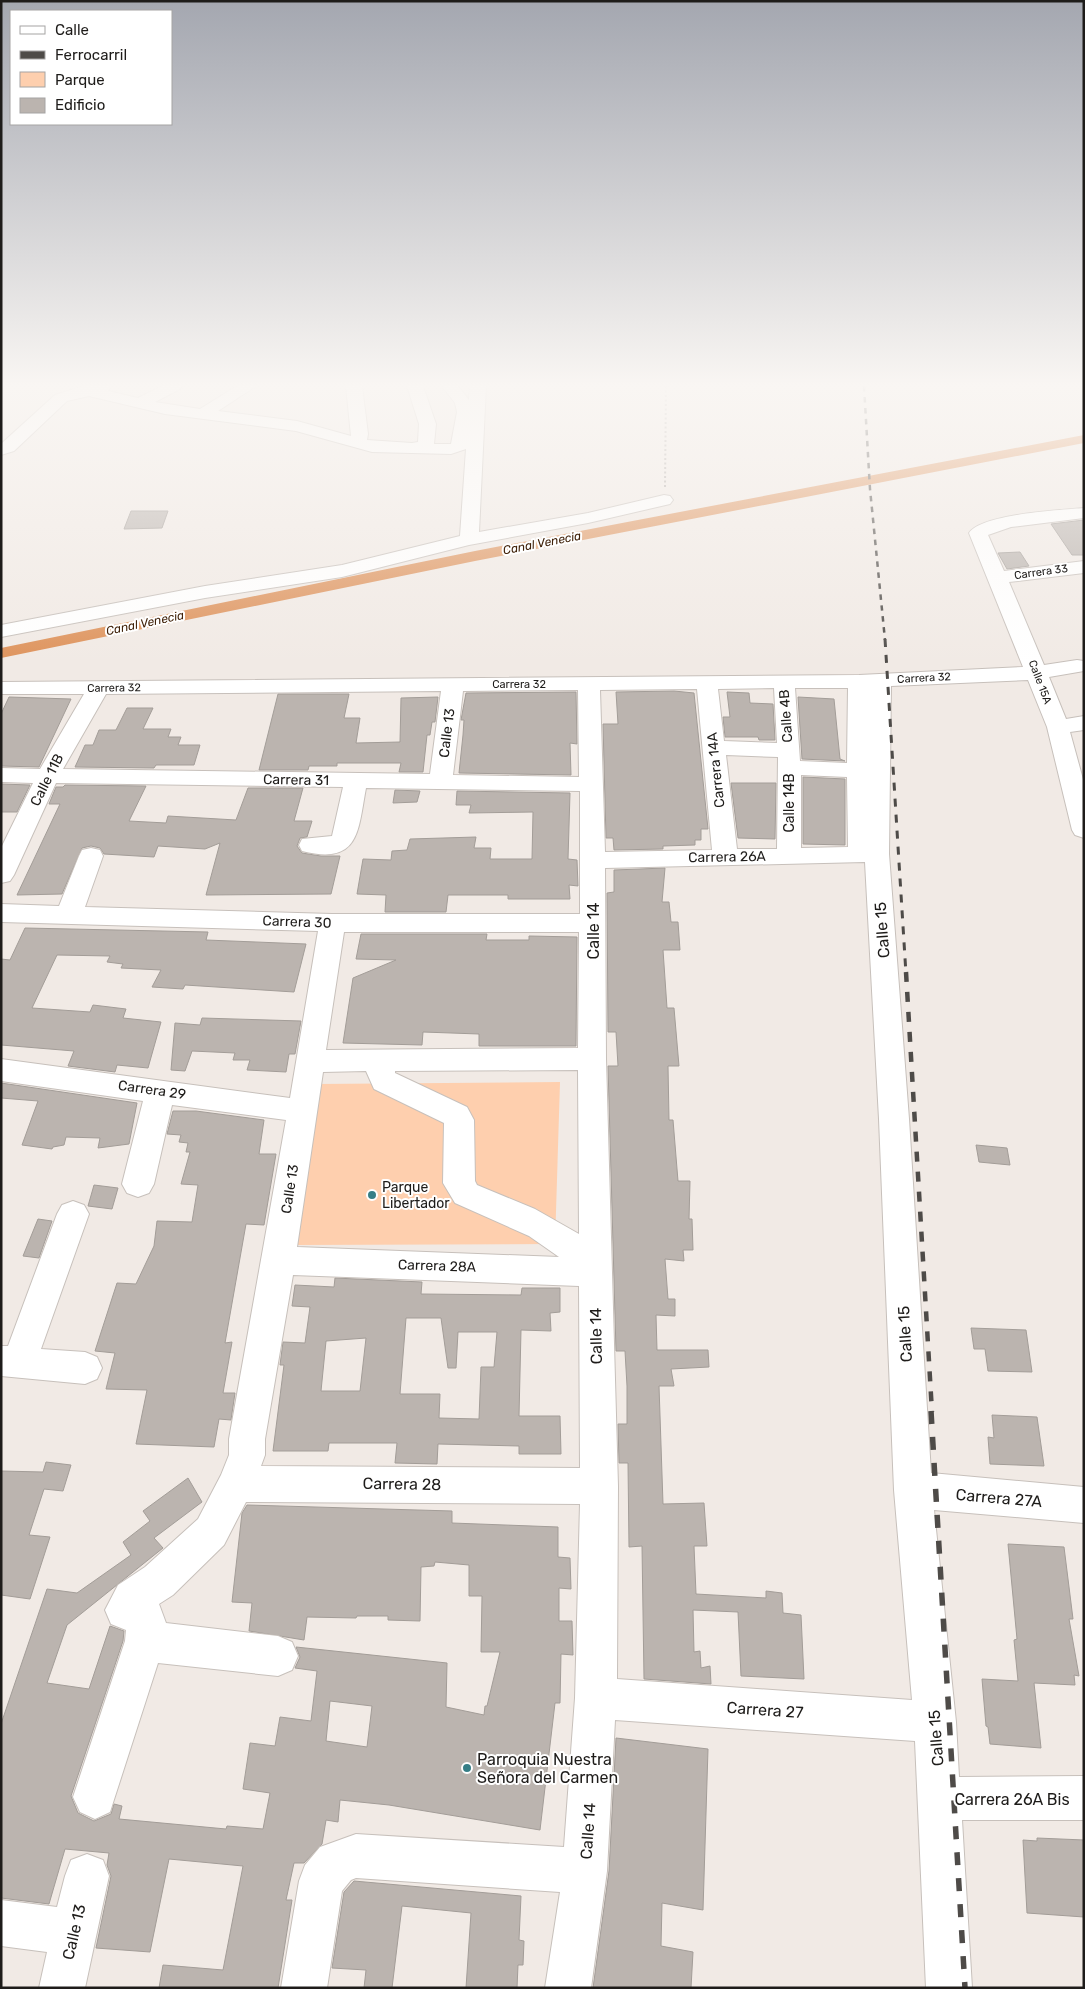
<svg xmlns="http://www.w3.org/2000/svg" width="1085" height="1989" font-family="Rubik,sans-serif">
	<rect width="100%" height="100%" fill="#f1eae5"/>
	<path fill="#fecfae" d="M560 1082 555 1244 296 1245 316 1084Z"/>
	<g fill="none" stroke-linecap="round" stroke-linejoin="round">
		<path fill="#de935c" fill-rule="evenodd" d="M1084 435V443L475 561 1 658V648L475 551Z"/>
	</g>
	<path fill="#bbb4af" stroke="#a39d98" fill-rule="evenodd" d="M131 511H168L162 528 124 529Z
		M1084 520V555H1072L1051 524Z
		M1020 552 1029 566 1007 569 998 553Z
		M674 691 694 693 708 829H701V840H695V845L663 846V849L614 850 613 838H606L603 724H618L616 692Z
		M576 692 577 744 570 743 571 775 459 773 463 735 464 720H461L466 693Z
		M727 692 749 693 750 703 773 704 775 740H759L758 737H725L723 717H730Z
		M278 694H349L344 718H360L356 743 400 742 401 698 438 697 435 722H432L430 735H427L423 772H399L401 763H337V766H309L308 770H259Z
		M9 697 71 699 39 767 1 766V714Z
		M798 697 834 699 840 759 845 761 802 759Z
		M127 708H153L143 729H171L168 737H181L178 745H200L194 765H156L154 768 75 767 85 745H93L99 730H116Z
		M803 777 845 779V845L803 844Z
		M731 783H776L775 839 738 838Z
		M1 784 30 785 17 812H1Z
		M65 785 146 786 129 821 166 823 168 816 236 820 248 788H303L294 821H312L307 837 300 838 297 846 302 853 321 856H340L331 894 206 895 220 843 205 849 158 846 154 857 104 854 100 848 91 846 82 848 62 894 17 895 60 804H49L56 787H63Z
		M395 790 420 791 417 802 393 803Z
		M457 791 570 793 568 859 577 860 578 886 569 885 570 899H508V895H448L446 912H385L386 895 357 894 363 859 391 860 392 851 407 850 410 839 476 837 474 848H491L490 859H532L533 812 469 813 471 805H456Z
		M665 868 662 902H669L671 922H678L680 950H663L667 1008H674L679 1066H668L669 1120H673L678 1181H690L689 1219H692L693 1250H683L684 1261 665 1259 668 1299H675V1316L656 1315 657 1350H708L709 1367 671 1369 674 1386H659L663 1504 704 1503 707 1546H694L696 1594 766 1598V1591L782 1593 783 1613 801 1615 804 1679 741 1676 738 1612 693 1610 694 1652 700 1651 701 1668 710 1666 711 1684 644 1679 642 1546 629 1547 628 1463H619L618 1424H627V1386L625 1351H616L608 1066H618L616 1032H608L607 893 614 892V870Z
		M25 928 208 932 206 940 306 944 294 992 185 985 183 989 152 987 161 970 121 968 123 964 107 962 110 956 57 955 32 1008 90 1012 93 1005 126 1009 123 1018 161 1022 148 1068 117 1065 115 1072 68 1066 74 1051 1 1045V959L10 960Z
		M361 934H487L486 940H529V936L577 937 576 1046H479V1034L423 1032 422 1045 343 1043 353 978 396 960 356 959Z
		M202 1018 301 1021 295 1054H289L286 1072 247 1070 250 1060H233L235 1053 192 1051 185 1071 171 1070 175 1023 200 1025Z
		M1 1083 137 1103 129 1144 98 1148 100 1138 66 1137 64 1145 53 1147 52 1149 22 1145 38 1101 1 1098Z
		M173 1111H196L264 1120 259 1154H276L264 1225 246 1224 225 1343 232 1342 223 1393H235L231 1420 219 1419 214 1447 136 1444 147 1390 106 1389 115 1353 95 1351 117 1283 136 1284 154 1246 157 1221 192 1222 198 1185 181 1184 190 1152H186L188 1143 179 1142 181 1135 167 1134Z
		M976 1145 1007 1148 1010 1165 979 1162Z
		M94 1185 118 1188 112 1209 88 1206Z
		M38 1219 52 1221 39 1258 23 1256Z
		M335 1278 422 1282 421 1294 521 1295 522 1288H560V1312L550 1313 551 1331 521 1330 519 1416H560L561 1454H519V1446L438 1444 437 1464 395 1463 397 1443H329L328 1451H273L284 1365H280L283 1342 305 1343 310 1307 292 1306 295 1285 334 1287ZM406 1318H441L448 1368H456L458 1332H497L494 1367H481L479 1419 439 1418 440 1394H400ZM366 1338 360 1391H321L326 1341Z
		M971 1328 1026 1330 1032 1372 988 1371 985 1349H974Z
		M992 1415 1037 1417 1044 1466 990 1464 988 1437 994 1438Z
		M46 1462 71 1465 63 1491 44 1489 29 1535 50 1537 30 1599 1 1595V1471L43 1472Z
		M188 1478 202 1502 154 1538 163 1548 67 1625 47 1683 89 1689 110 1626 124 1631 123 1641 71 1796 78 1813 94 1821 111 1814 114 1804 122 1806 119 1819 226 1829 227 1826 263 1829 270 1793 243 1789 250 1743 275 1746 280 1717 311 1721 317 1671 295 1668 300 1657 296 1647 447 1663 446 1707 484 1715 485 1706H487L500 1652H481L482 1596H469V1565L435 1562 434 1566 421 1567 420 1621 388 1620V1616H357L356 1618 307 1617 304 1640 249 1631 252 1603 232 1602 242 1513 247 1505 452 1511V1523L558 1527V1557L570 1558 571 1589 559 1588V1621H572L573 1655 561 1654 560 1703H555L540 1830 389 1805 340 1800 338 1822 326 1820 322 1844 304 1863H294L286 1900H292L278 1988H159L163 1965 223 1970 243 1866 169 1859 150 1952 96 1948 111 1876 107 1865 109 1853 65 1849 49 1904 1 1898V1724L47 1589 77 1593 131 1555 123 1542 150 1521 143 1511ZM330 1701 372 1706 367 1747 326 1741Z
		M1008 1544 1064 1547 1073 1619H1069L1079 1676 1074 1675 1075 1685 1034 1683 1041 1748 990 1744 988 1727 986 1726 982 1679 1018 1681 1014 1640 1017 1639Z
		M616 1738 708 1749 703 1910 662 1903 661 1946 693 1952 691 1988H593L609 1871Z
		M1037 1838 1084 1840V1917L1027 1913 1023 1840 1037 1841Z
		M354 1881 521 1896 519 1940 524 1941 523 1965H518L517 1988H466L471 1913 402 1906 392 1988H364L366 1970 332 1968 344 1892Z"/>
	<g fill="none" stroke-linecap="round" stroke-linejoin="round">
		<defs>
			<path id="minor" d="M84 386H111L108 391 138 398 162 386H182L180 389 155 402 200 409 237 386H256L218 411 297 421 351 436 346 386H362L368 434 367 440 412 443 418 442 419 424 407 386H423L436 424 434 444H451L457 412 455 403 442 386H458L469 400 470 386H486L479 532 588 513 664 495 670 496 673 500 670 504 588 523 469 545 342 577 205 598 1 637V625L205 586 342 565 460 536 466 449 451 454 372 452 296 431 165 414 89 396 67 401 14 451 1 455V444L55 395Z
				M1084 508V518L1011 527 988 535 1004 571 1084 561V573L1009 582 1044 665 1077 660 1084 661V671L1049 677 1066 719 1084 716V730L1070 732 1084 783V838L1075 835 1072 830 1047 727 1028 680 891 686 889 854 909 1119 931 1473 1084 1487V1523L934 1510 956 1722 959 1777 1084 1776V1820H962L972 1988H926L915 1741 615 1720 607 1871 591 1988H545L560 1892 356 1878 351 1880 342 1891 327 1988H281L299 1881 305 1865 320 1847 356 1834 564 1847 575 1698 580 1504 246 1502 224 1545 173 1595 159 1604 166 1623 278 1636 292 1642 298 1656 292 1670 278 1676 158 1663 110 1812 95 1819 80 1812 73 1797 125 1641 126 1630 111 1624 105 1610 118 1585 145 1567 198 1519 221 1475 229 1455V1439L286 1120 172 1105 154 1184 149 1193 138 1197 127 1193 122 1184 143 1101 1 1081V1059L290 1098 318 931 1 922V904L59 906 79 856 82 850 91 848 100 850 103 856 85 907 332 914H580V791L366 788C358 830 360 866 302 851L299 845 302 839 332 836 343 787 56 783 14 875 10 881 1 883V848L33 783 1 782V768L40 769 84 694H1V682L859 675 1023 667 969 533C982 514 1060 510 1084 508ZM774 688 777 743 724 741 718 689ZM795 688H848L847 763 800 761ZM697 689 712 850 605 852 600 690ZM578 690 579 777 453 775 463 691ZM441 691 430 774 63 769 106 694ZM726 755 778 757 777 849H737ZM801 775 847 777 848 847 801 848ZM865 862 879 1119 894 1490 912 1700 617 1679 618 1486 606 1059 605 868ZM344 932H579L578 1048 326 1050ZM578 1070 579 1234 535 1209 477 1185 475 1181 474 1120 467 1107 395 1073V1071ZM366 1071 374 1089 444 1123 443 1183 455 1203 529 1236 559 1257 297 1247 323 1072ZM293 1275 579 1286 580 1468 261 1466 265 1455V1439Z
				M73 1201 84 1205 89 1214 41 1349 85 1352 97 1357 102 1368 97 1379 85 1384 1 1376V1346H8L57 1214 62 1205Z
				M87 1854 103 1860 109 1876 85 1988H39L47 1952 1 1946V1900L57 1907 65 1876 71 1860Z"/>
		</defs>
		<use href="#minor" stroke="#c7c0bb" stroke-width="2"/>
		<path stroke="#aea9a5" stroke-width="2" stroke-dasharray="2 2.5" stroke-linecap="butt" d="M665 487 666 386"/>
		<use href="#minor" fill="#fff" fill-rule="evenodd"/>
		<path stroke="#4e4b48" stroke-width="2.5" stroke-dasharray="5.5 5.5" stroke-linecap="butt" d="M864 386 870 489 885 640"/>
		<path stroke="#4e4b48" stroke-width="3" stroke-dasharray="8 8" stroke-linecap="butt" d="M885 639 906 974"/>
		<path stroke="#4e4b48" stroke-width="4.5" stroke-dasharray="10 10" stroke-linecap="butt" d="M906 972 932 1412"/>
		<path stroke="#4e4b48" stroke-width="5.5" stroke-dasharray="13 13" stroke-linecap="butt" d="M931 1411 965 1988"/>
	</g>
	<linearGradient id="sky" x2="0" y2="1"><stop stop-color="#a4a7b0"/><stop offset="0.58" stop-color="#f9f6f3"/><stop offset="1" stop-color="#f9f6f3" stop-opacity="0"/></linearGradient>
	<rect width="1085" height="664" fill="url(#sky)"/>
	<g fill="#367e86" stroke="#fff" stroke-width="2">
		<circle cx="372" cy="1195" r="5"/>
		<circle cx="467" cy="1768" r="5"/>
	</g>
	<g text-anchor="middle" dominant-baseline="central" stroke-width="4" stroke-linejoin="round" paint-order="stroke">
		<g font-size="11" fill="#1e1c1a" stroke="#fff">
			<text transform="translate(1041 572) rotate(-8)">Carrera 33</text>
			<text transform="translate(924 678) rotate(-3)">Carrera 32</text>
			<text transform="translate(1040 682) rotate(69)">Calle 15A</text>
			<text x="519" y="684">Carrera 32</text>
			<text transform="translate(114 688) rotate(-1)">Carrera 32</text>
		</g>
		<g font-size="12" font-style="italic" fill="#40220a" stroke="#fff">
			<text transform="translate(542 543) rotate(-11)">Canal Venecia</text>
			<text transform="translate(145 623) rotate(-12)">Canal Venecia</text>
		</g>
		<g font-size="14" fill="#1e1c1a" stroke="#fff">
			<text transform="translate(786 716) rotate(-94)">Calle 4B</text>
			<text transform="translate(447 733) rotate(-83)">Calle 13</text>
			<text transform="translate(716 770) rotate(-96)">Carrera 14A</text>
			<text transform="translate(47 780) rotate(-63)">Calle 11B</text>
			<text transform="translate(296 780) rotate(1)">Carrera 31</text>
			<text transform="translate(789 803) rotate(-90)">Calle 14B</text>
			<text transform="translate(727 857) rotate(-1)">Carrera 26A</text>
			<text transform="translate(297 922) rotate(2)">Carrera 30</text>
			<text transform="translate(152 1090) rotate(8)">Carrera 29</text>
			<text transform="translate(290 1189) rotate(-81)">Calle 13</text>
			<text transform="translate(437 1266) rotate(2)">Carrera 28A</text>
		</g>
		<g font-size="14" fill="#1e1c1a" stroke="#fff" text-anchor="start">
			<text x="382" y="1187">Parque<tspan x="382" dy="16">Libertador</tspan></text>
		</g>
		<g font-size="16" fill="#1e1c1a" stroke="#fff">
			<text transform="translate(882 930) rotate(-94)">Calle 15</text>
			<text transform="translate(593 931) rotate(-90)">Calle 14</text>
			<text transform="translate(905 1334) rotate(-93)">Calle 15</text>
			<text transform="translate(596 1336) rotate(-91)">Calle 14</text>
			<text transform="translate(402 1484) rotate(1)">Carrera 28</text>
			<text transform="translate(999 1498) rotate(5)">Carrera 27A</text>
			<text transform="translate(765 1710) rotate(4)">Carrera 27</text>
			<text transform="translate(936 1738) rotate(-94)">Calle 15</text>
			<text x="1012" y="1799">Carrera 26A Bis</text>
			<text transform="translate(588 1831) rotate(-86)">Calle 14</text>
			<text transform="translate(74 1932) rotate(-77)">Calle 13</text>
		</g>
		<g font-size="16" fill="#1e1c1a" stroke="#fff" text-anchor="start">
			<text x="477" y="1759">Parroquia Nuestra<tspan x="477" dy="18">Señora del Carmen</tspan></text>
		</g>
	</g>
	<rect width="1085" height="1989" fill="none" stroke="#1e1c1a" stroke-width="5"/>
	<rect x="10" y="10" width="162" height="115" fill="#ffffff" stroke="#a5a4a3"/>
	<rect x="20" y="26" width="25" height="8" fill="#ffffff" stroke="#a5a4a3"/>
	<text x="55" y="35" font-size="15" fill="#1e1c1a">Calle</text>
	<rect x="20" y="51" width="25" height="8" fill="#4e4b48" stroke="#a5a4a3"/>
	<text x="55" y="60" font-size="15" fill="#1e1c1a">Ferrocarril</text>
	<rect x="20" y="72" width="25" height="15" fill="#fecfae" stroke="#a5a4a3"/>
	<text x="55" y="85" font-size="15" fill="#1e1c1a">Parque</text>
	<rect x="20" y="98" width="25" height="15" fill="#bbb4af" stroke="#a5a4a3"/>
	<text x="55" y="110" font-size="15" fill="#1e1c1a">Edificio</text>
</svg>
